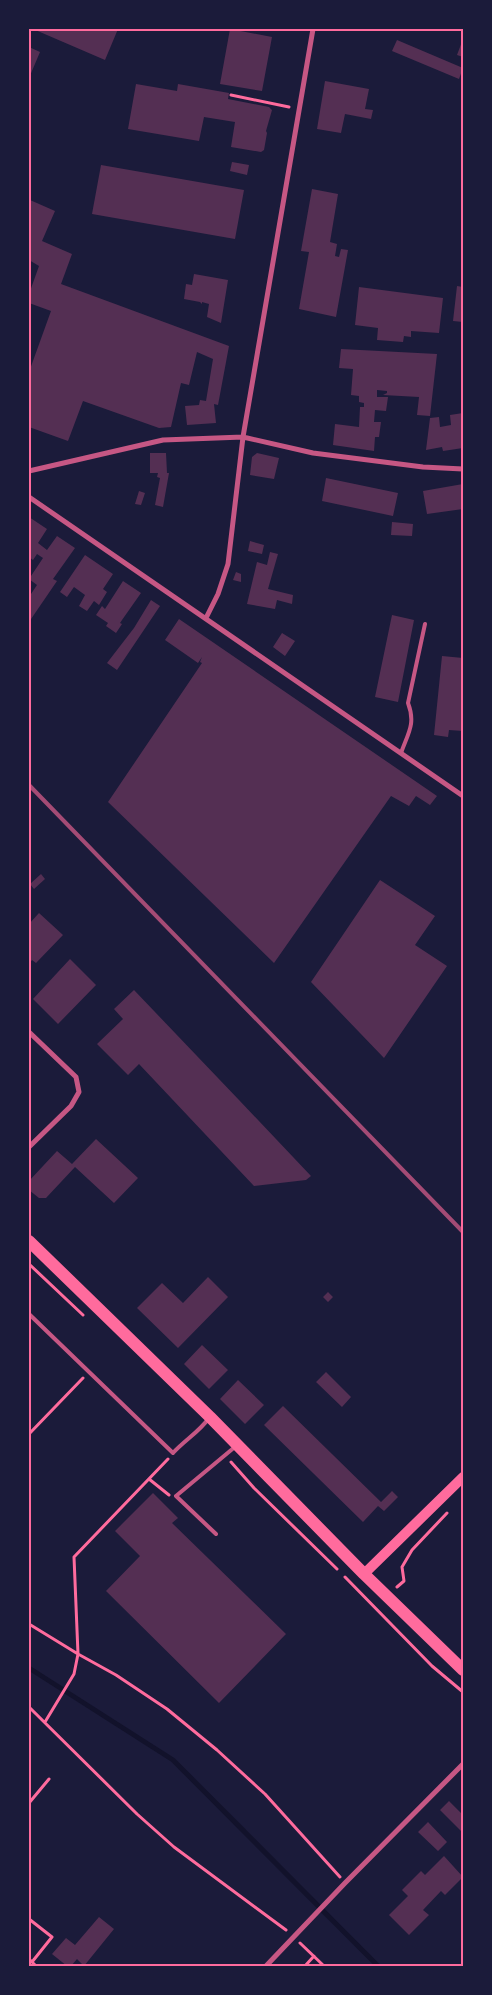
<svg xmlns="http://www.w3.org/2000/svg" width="492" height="1995" font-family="'Alegreya Sans',sans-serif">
	<rect width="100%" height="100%" fill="#1b1b3a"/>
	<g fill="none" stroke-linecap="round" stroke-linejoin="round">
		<path stroke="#12122b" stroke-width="5" d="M29 1668 173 1760 378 1966"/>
	</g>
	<path fill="#542f53" d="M33 29H118L105 60Z
		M230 29 272 37 262 91 220 84Z
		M463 39V57L457 55Z
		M397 40 463 68 459 79 392 51Z
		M29 47 40 52 29 78Z
		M325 81 369 89 365 109 373 110 371 119 345 114 341 133 317 129Z
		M136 84 177 91 178 84 229 93 228 99 269 107 272 110 266 131 267 133 264 150 261 152 231 147 235 122 204 117 199 141 128 129Z
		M232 162 249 165 247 175 230 171Z
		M101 165 244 190 235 239 92 214Z
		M312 189 338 194 330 242 337 244 335 256 339 257 341 249 348 250 336 317 299 309 309 252 301 251Z
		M30 200 55 211 42 241 72 254 61 284 229 346 218 405 214 404 216 423 187 425 185 406 199 405 200 400 206 401 213 359 197 352 189 385 181 383 171 427 159 428 83 401 68 441 29 427V372L51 311 29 303V294L39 266 29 260Z
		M194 274 228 280 221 323 207 317 209 304 202 302V304L200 302 184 299 186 284 192 285Z
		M457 286 463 287V322L453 321Z
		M359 287 443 298 439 333 411 331V337L404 336 403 342 377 340 378 328 355 325Z
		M341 349 437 354 430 416 417 415 419 397 383 395 387 393V391L377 390V397H388L386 411 375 410 374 422H381L379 437H375L374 451 333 445 335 424 359 427 360 407H364V403L359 402V396L351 395 353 369 339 368Z
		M463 413V448L443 451 442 447 426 450 430 418 439 417 440 427 451 425 450 415Z
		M150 453H166L167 473H169L163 507 155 505 160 478 157 477 158 473H150Z
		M257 453 279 458 274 479 250 475 252 457Z
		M326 478 398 493 393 516 322 501Z
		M463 484V509L427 514 423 491Z
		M139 491 145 493 141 505 135 504Z
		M29 517 47 529 38 543 47 550 57 536 75 548 53 579 57 581 29 622V597L37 585 29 579 43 558 37 554 33 560 29 557Z
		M392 522 413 524 412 536 391 535Z
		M250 541 264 545 262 554 248 551Z
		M270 552 278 554 268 589 293 595 292 604 277 600 275 609 247 604 257 562 267 565Z
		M85 555 113 574 103 589 107 592 99 605 94 601 87 611 79 606 85 595 74 587 67 597 60 592Z
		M236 572 241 574V582L233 580Z
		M123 581 141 593 122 620 120 623 122 624 116 633 106 626 108 623 96 615 102 606 105 609Z
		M151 600 160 606 117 670 107 663 134 628Z
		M392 615 414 620 398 702 375 697Z
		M179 619 437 796 430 805 416 796 409 806 391 796 274 963 108 802 202 663 200 662 202 657 198 663 165 640Z
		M282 633 295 641 285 656 273 647Z
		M442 656 463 658V731L449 730 448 737 434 735Z
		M41 874 45 879 34 889 30 884Z
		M380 880 435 916 415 945 447 966 384 1058 311 982Z
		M39 913 63 935 36 963 32 960 29 964V924Z
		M70 959 96 985 58 1024 33 999Z
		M134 990 239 1100 311 1176 306 1180 254 1186 139 1064 128 1075 97 1044 123 1019 114 1009Z
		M96 1139 138 1178 114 1203 75 1167 46 1198H39L29 1190V1181L57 1151 72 1164Z
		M208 1277 228 1297 178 1348 137 1308 162 1283 183 1303Z
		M328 1292 333 1297 328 1302 323 1297Z
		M202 1345 228 1370 209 1389 184 1364Z
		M326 1372 351 1397 342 1407 316 1382Z
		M238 1380 264 1405 245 1424 220 1399Z
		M283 1406 381 1502 392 1491 398 1497 384 1511 378 1506 363 1522 264 1425Z
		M153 1493 178 1518 172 1523 286 1634 219 1703 106 1591 140 1556 115 1531Z
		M449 1801 463 1815V1833L440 1810Z
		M428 1822 447 1842 438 1851 418 1832Z
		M444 1856 463 1877 445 1895 441 1891 423 1910 429 1915 409 1935 389 1915 408 1896 402 1890 421 1871 425 1875Z
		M99 1917 114 1929 84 1966 77 1959 71 1966H67L52 1954 66 1938 75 1945Z"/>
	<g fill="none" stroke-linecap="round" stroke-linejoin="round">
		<path stroke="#ff6b9d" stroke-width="3" d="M231 95 289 107
			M29 1264 83 1315
			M29 1434 83 1378
			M231 1462 254 1488 337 1569
			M149 1479 169 1495
			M345 1577 432 1666 463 1692
			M397 1587 404 1581 402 1567 412 1550 447 1513
			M29 1624 78 1654 116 1675 167 1709 217 1750 265 1794 340 1877
			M29 1707 137 1814 174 1847 286 1930
			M45 1722 74 1674 78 1654 74 1557 168 1459
			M29 1803 49 1779
			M29 1919 52 1937 32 1962
			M300 1943 324 1966
			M29 1959 36 1966
			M305 1966 314 1956"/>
		<path stroke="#c65784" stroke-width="4" d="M401 753C408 733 416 724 408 703L425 624
			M29 1314 173 1453C185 1440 199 1432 209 1418
			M216 1534 176 1496 236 1446"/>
		<path stroke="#c65784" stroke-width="5" d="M29 471 163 440 243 437 313 453 423 467 463 469
			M29 497 463 796
			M206 618 218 594 228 564 243 437 313 29
			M29 1032 76 1077 79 1092 71 1106 29 1147
			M266 1966 345 1883 463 1764"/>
		<path stroke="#ff6b9d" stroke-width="10" d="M364 1574 463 1477"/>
		<path stroke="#ff6b9d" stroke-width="12" d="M29 1241 210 1417 364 1574 463 1670"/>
		<path stroke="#a44b75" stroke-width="4" d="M29 785 463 1232"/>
	</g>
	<rect width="492" height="1995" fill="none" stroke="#1b1b3a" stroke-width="60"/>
	<rect x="30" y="30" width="432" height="1935" fill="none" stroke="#ff6b9d" stroke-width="2"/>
</svg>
